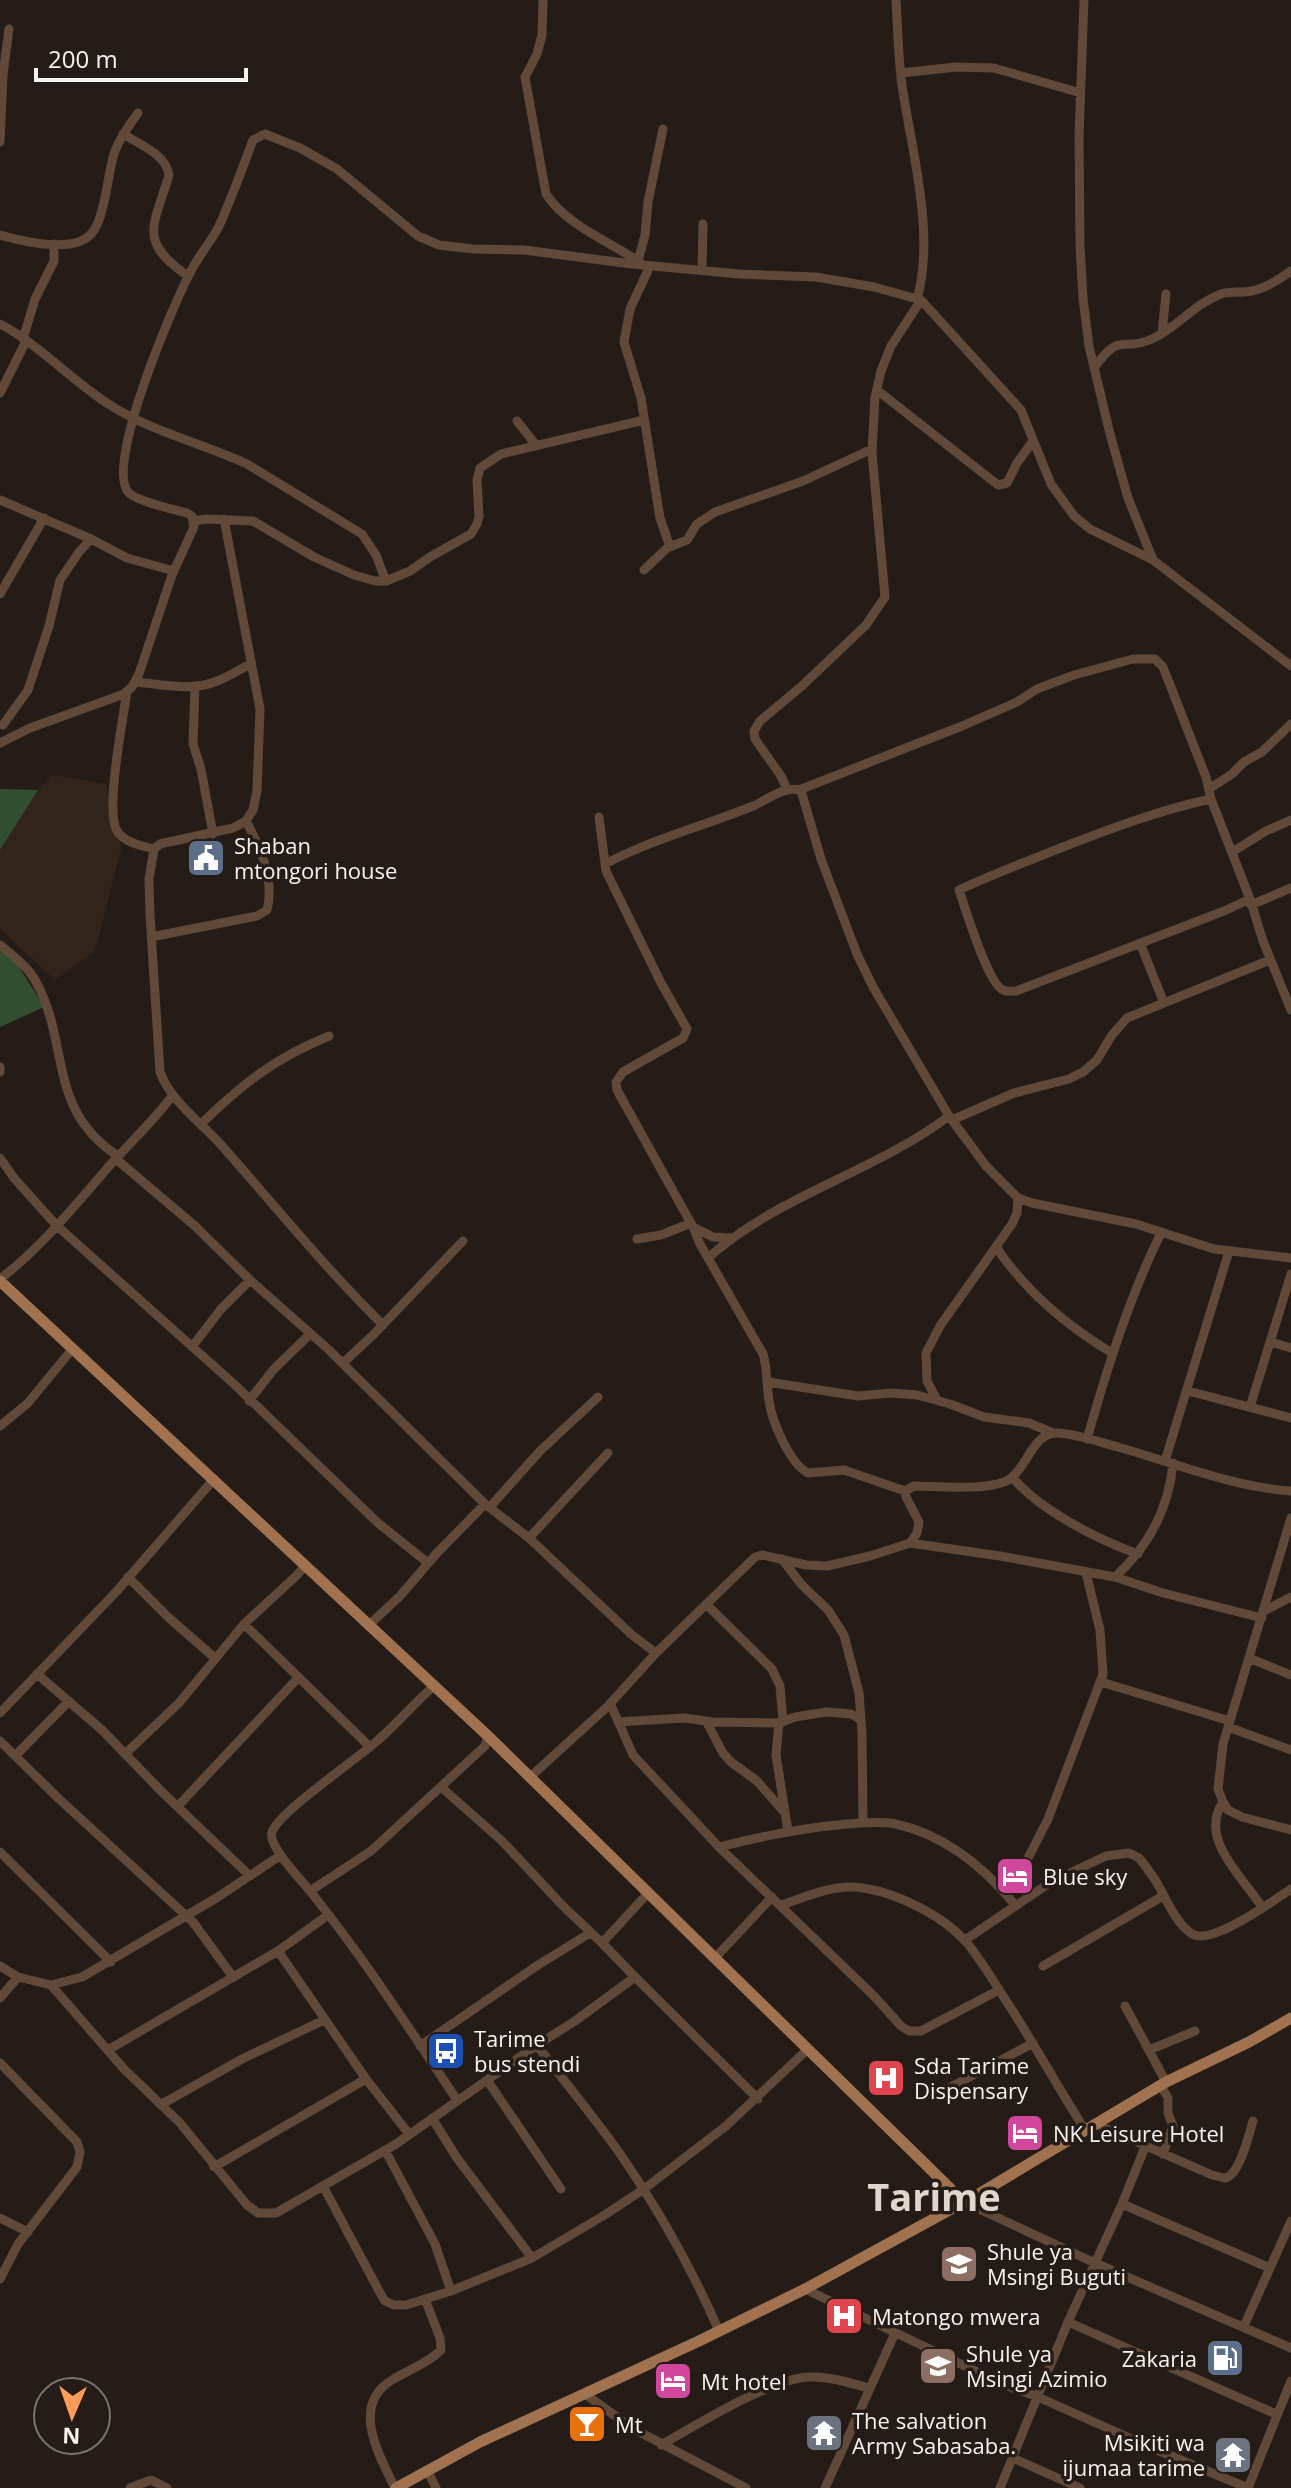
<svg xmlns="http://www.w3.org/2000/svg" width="1291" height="2488" font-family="'Open Sans',sans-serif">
	<rect width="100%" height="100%" fill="#251c17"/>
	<path fill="#32241b" d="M52 775 107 784 111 829 122 846 95 951 55 980 0 929V850L38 790Z"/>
	<path fill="#314e31" d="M0 789 38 790 0 850Z
		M0 950 18 965 44 1007 0 1027Z"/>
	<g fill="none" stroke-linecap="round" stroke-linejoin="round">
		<path stroke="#604939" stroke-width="9" d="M543 0 542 35 537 54 525 77 546 194C567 226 611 242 641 263
			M896 0C898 30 898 62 903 92 913 155 935 236 917 299
			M1084 0 1079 136 1080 246 1083 298 1089 346 1110 434 1128 498 1153 560
			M901 73 956 67 994 68 1081 93
			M123 134C139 144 166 154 169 175 154 226 137 241 188 276
			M0 142 3 75 9 29
			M0 235C22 241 73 254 91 234 97 228 101 215 103 206 108 188 109 168 115 151 121 136 129 125 138 113
			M638 261 645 235 648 202 663 129
			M650 266 630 309 624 342 641 398 660 518 670 547
			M702 270 703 224
			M0 324C40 345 72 381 110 405 152 432 202 443 247 464L362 534 376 555 386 581
			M1162 333 1166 294
			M23 339 35 299 54 261V244
			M1094 368C1121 330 1121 353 1152 339 1178 327 1194 304 1221 294 1231 291 1242 293 1252 291 1266 288 1280 279 1291 271
			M877 390 998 485 1007 483 1017 463 1033 441
			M0 393 26 341
			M517 421 536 445
			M0 500 91 539 127 558 174 571
			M224 519 260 709 257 791 253 810 246 821 233 828 160 844 154 849 149 879 150 915 160 1072C171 1102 202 1123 223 1147 276 1207 326 1269 383 1325
			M194 521 206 519 253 521 314 557 354 575 375 581H386L410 571 430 557 471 534 477 524 479 516 477 480 480 468 501 454 644 420
			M644 570 667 548 687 540 697 524 715 512 803 481 872 449
			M0 594 44 518
			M135 682C161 684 191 692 217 681 229 677 239 669 251 664
			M195 686 193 744 201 769 213 834
			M127 691C123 719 106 806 116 829 122 842 141 846 154 849
			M3 725 28 690 49 626 60 580 79 552 91 539
			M0 743 30 728 124 694 132 687 139 674 172 575 194 527 192 516 187 513C173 509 139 502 129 493 103 468 174 303 190 273 198 256 211 242 219 226 232 198 242 169 253 140L265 134 300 148 337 169 418 236 439 245 473 249 524 250 632 264 739 274 816 277 874 287 921 300 1021 410 1051 484 1074 516 1090 529 1153 560 1291 666
			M787 789 781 776 755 739 754 731 760 721 803 685 866 625 885 597 872 452 875 397 881 371 891 346 921 300
			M1209 789 1232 774 1244 762 1262 752 1291 724
			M799 790 962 726 1017 702 1037 689 1074 675 1133 659H1155L1163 667 1206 777 1211 799 1250 899 1263 941 1291 1010
			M1211 799C1160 810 1112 828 1063 847 1028 861 993 874 959 890 965 907 988 984 1003 990 1007 992 1011 991 1016 991L1224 911 1250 899
			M599 817 606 871 661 983 687 1029 683 1038 623 1072 616 1082 617 1090 693 1227 700 1244 763 1354C768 1370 766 1384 769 1400 771 1420 790 1464 808 1473L844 1470 905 1491
			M1232 852 1266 831 1291 820
			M605 864C652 839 704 826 753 806 767 800 784 786 799 790L802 794 821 859 857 954 873 987 949 1116 986 1166 1018 1198 1032 1203 1136 1224 1214 1249 1291 1258
			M1251 905 1291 888
			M151 937 257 916 267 910C275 879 260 847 246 821
			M1140 943 1164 1003
			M0 945C12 955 28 967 35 980 71 1044 46 1109 118 1156
			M0 1067V1072
			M952 1120 1014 1093 1069 1079 1083 1072 1097 1060 1112 1035 1127 1018 1270 960
			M201 1124C242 1084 275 1058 329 1036
			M0 1158 14 1178 56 1225 234 1384 378 1523 428 1563
			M116 1159 195 1226 250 1280 328 1349 485 1504 529 1538 632 1635 656 1653
			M693 1227 713 1237 731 1238
			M637 1239 661 1235 691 1223
			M996 1247C1025 1290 1067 1326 1112 1353
			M709 1257C779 1195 875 1172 949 1116
			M0 1279C42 1247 76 1204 111 1164 132 1141 154 1120 173 1095
			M1271 1342 1291 1348
			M192 1347 221 1309 250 1280
			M343 1363 374 1334 463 1241
			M768 1382 858 1396 891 1393 917 1395 950 1404 984 1417 1029 1423 1053 1433
			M1188 1391 1291 1418
			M937 1400 927 1381 926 1353 940 1326 1012 1224 1017 1213 1018 1198
			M249 1401 273 1370 310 1334
			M1250 1407 1291 1274
			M0 1426 28 1403 73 1348
			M1087 1439C1107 1369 1129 1298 1161 1233
			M1165 1461 1229 1251
			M1013 1478C1041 1511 1097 1539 1138 1554
			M490 1507 540 1451 598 1397
			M1291 1518 1223 1744 1218 1789 1223 1802 1228 1810 1242 1817 1291 1830
			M529 1538 608 1453
			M910 1543 1000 1556 1115 1577 1163 1593 1262 1618
			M782 1559 801 1584 828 1610 844 1635 859 1693 862 1733 863 1823
			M128 1577 169 1618 215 1658
			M1115 1577C1149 1546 1169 1509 1173 1463
			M706 1604 772 1669 780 1686 783 1722
			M1264 1611 1291 1597
			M244 1624 370 1747
			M369 1625 400 1596 437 1553 485 1504
			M1249 1658 1291 1675
			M37 1674 102 1730 162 1792 250 1876
			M1101 1682 1230 1721
			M434 1686C414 1703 397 1724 377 1741 357 1759 279 1812 272 1832 267 1845 302 1881 310 1891 364 1958 410 2030 457 2100
			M610 1703 633 1755 719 1847 874 1996 901 2026 909 2031H921L999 1990
			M0 1713 116 1592 214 1479
			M706 1721 723 1753 731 1762 757 1781 785 1813
			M618 1722 684 1718 713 1722 779 1723 795 1717 826 1712 851 1714 861 1720
			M779 1723 776 1755 788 1831
			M1228 1727 1291 1750
			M0 1741 57 1797 193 1922 233 1977
			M125 1754 179 1703 244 1624 296 1576 306 1565
			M15 1756 69 1701
			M529 1778 607 1707 656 1653 755 1557 762 1555 806 1565 827 1566 870 1556 910 1543 917 1533 919 1522 906 1497 905 1491 914 1486C936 1486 994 1492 1011 1478 1027 1467 1034 1431 1058 1433 1078 1434 1099 1442 1118 1447 1174 1463 1233 1487 1291 1491
			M441 1787 502 1841 563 1906 602 1943
			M1223 1802C1198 1839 1243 1877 1262 1907
			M178 1806 298 1678
			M719 1847C762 1836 803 1828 847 1824 863 1823 880 1821 896 1824 945 1835 985 1868 1016 1906
			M0 1852 111 1962
			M310 1891 371 1851 485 1746 488 1736
			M1005 1893 1024 1866 1048 1819 1103 1674 1100 1630 1086 1573
			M781 1905C803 1898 829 1886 853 1887 890 1889 942 1914 967 1943 981 1960 993 1980 1005 1999 1033 2042 1058 2087 1085 2130
			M965 1940 1051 1882 1106 1856 1129 1853 1139 1858C1144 1864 1149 1871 1154 1878 1165 1895 1174 1922 1192 1934 1211 1946 1273 1901 1291 1889
			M278 1951 366 2079 409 2134
			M715 1958 772 1897
			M0 1966 18 1977 51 1985 82 1977 218 1897 281 1855
			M1043 1966 1163 1896
			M635 1977 758 2099
			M51 1985 124 2069 180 2123 247 2205 258 2213H276L396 2144 537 2045 575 2021 635 1977 602 1943 649 1892
			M0 1998 18 1977
			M1125 2006 1166 2082
			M537 2045C565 2083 596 2119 623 2158 660 2212 693 2271 719 2331
			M420 2046 538 1965 590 1933
			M108 2050 278 1951 328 1915
			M1149 2050 1195 2031
			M0 2063 77 2142 80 2152 77 2167 18 2244 0 2279
			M487 2080 561 2189
			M1161 2086 1168 2098V2113L1173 2126 1163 2154
			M932 2097 1033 2043
			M162 2104 242 2059 324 2020
			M432 2118 457 2158 532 2258
			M1096 2124 1212 2175C1213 2175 1224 2178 1225 2178 1240 2175 1249 2134 1253 2121
			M385 2150 435 2244 451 2291
			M214 2167 366 2079
			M323 2186 379 2291 385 2301 394 2305H406L451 2291 532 2258 603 2216 644 2189 726 2126 808 2049
			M964 2202 1095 2263 1291 2348
			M1122 2204 1270 2268
			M0 2218 28 2232
			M805 2289 1002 2384 1038 2397 1152 2448 1248 2488
			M1068 2322 1276 2414
			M1244 2326 1291 2221
			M585 2394 632 2428 746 2488
			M661 2445C696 2425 771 2379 808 2377 829 2376 850 2383 869 2388
			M1013 2458 1080 2488
			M427 2470 436 2488
			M130 2488 151 2480 167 2488
			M395 2488C379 2455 350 2405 392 2380 408 2370 427 2364 441 2350L440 2338 425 2299
			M825 2488 895 2333
			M1000 2488 1068 2322 1122 2204 1145 2147
			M1248 2488 1291 2381"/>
		<path stroke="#a17250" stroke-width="11" d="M0 1281 488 1736 964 2202
			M396 2488 480 2442 699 2341 805 2289 977 2195 1166 2082 1249 2042 1291 2018"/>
	</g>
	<defs>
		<symbol id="civic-square" viewBox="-11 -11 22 22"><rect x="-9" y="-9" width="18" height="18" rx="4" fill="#5c6f8a" stroke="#251c17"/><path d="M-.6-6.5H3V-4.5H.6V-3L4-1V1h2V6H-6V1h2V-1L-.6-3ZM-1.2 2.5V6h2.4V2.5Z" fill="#fff"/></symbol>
		<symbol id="hotel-square" viewBox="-11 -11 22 22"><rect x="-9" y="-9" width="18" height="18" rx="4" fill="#d1479c" stroke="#251c17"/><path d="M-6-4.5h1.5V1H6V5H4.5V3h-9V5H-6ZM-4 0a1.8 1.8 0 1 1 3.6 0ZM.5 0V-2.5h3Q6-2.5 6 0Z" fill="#fff"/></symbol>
		<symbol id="bus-square" viewBox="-11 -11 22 22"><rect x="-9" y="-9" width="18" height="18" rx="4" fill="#1a4fb4" stroke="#251c17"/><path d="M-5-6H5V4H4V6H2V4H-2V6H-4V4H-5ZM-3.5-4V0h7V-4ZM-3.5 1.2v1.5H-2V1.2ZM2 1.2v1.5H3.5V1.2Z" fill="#fff"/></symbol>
		<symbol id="hospital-square" viewBox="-11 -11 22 22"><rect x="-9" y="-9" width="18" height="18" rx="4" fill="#e0444e" stroke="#251c17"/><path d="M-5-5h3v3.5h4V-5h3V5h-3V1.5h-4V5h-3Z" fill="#fff"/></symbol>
		<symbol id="school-square" viewBox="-11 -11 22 22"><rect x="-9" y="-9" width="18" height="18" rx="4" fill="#8d6e63" stroke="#251c17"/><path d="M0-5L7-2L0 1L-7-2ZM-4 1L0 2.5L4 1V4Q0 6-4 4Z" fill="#fff"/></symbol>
		<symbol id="fuel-square" viewBox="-11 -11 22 22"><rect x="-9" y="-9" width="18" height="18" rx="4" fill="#5c6f8a" stroke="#251c17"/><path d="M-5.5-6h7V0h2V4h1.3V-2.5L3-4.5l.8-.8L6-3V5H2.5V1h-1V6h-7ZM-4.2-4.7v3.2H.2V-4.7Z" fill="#fff"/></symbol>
		<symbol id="bar-square" viewBox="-11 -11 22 22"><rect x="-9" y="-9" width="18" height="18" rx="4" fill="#e8710a" stroke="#251c17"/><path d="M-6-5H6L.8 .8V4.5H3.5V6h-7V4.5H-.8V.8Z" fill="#fff"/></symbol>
		<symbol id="temple-square" viewBox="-11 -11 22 22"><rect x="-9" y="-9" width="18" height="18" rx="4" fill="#6b7280" stroke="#251c17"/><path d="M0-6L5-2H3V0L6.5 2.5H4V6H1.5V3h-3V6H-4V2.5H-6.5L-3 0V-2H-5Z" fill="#fff"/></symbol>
	</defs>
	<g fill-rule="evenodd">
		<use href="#civic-square" x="184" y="836" width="44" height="44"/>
		<use href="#hotel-square" x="993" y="1854" width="44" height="44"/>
		<use href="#bus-square" x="424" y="2029" width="44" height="44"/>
		<use href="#hospital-square" x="864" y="2056" width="44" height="44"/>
		<use href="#hotel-square" x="1003" y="2111" width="44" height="44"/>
		<use href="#school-square" x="937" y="2242" width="44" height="44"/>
		<use href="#hospital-square" x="822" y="2294" width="44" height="44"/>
		<use href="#fuel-square" x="1203" y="2336" width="44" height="44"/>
		<use href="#school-square" x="916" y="2344" width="44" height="44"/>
		<use href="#hotel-square" x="651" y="2359" width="44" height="44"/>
		<use href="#bar-square" x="565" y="2402" width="44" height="44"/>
		<use href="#temple-square" x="802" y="2411" width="44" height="44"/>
		<use href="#temple-square" x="1211" y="2433" width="44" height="44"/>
	</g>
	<g text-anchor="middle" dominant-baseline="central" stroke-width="7" stroke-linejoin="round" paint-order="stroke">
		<g font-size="22" fill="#f8f2ee" stroke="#251c17" text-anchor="start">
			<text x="234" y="845">Shaban<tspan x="234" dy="25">mtongori house</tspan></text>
			<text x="1043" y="1876">Blue sky</text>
			<text x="474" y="2038">Tarime<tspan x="474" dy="25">bus stendi</tspan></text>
			<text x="914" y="2065">Sda Tarime<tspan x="914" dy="25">Dispensary</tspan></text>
			<text x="1053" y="2133">NK Leisure Hotel</text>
			<text x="987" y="2251">Shule ya<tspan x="987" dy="25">Msingi Buguti</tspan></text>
			<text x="872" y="2316">Matongo mwera</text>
			<text x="966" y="2353">Shule ya<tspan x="966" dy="25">Msingi Azimio</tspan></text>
			<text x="1197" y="2358" text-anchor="end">Zakaria</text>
			<text x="701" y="2381">Mt hotel</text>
			<text x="852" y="2420">The salvation<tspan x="852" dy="25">Army Sabasaba.</tspan></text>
			<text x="615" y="2424">Mt</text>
			<text x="1205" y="2442" text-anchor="end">Msikiti wa<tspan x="1205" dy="25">ijumaa tarime</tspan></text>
		</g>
		<g font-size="38" font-weight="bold" fill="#e1d5cd" stroke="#251c17">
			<text x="934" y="2196">Tarime</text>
		</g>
	</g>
	<g transform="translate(72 2416) rotate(182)"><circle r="38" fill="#251c17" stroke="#79726d" stroke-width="2"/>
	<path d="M0-6L14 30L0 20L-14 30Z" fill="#ff9b5a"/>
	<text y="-12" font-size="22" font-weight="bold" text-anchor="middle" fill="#f8f2ee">N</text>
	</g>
	<path d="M36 68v12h210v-12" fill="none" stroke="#f8f2ee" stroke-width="4"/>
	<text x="48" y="68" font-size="24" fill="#f8f2ee" stroke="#251c17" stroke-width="6" paint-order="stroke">200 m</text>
</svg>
